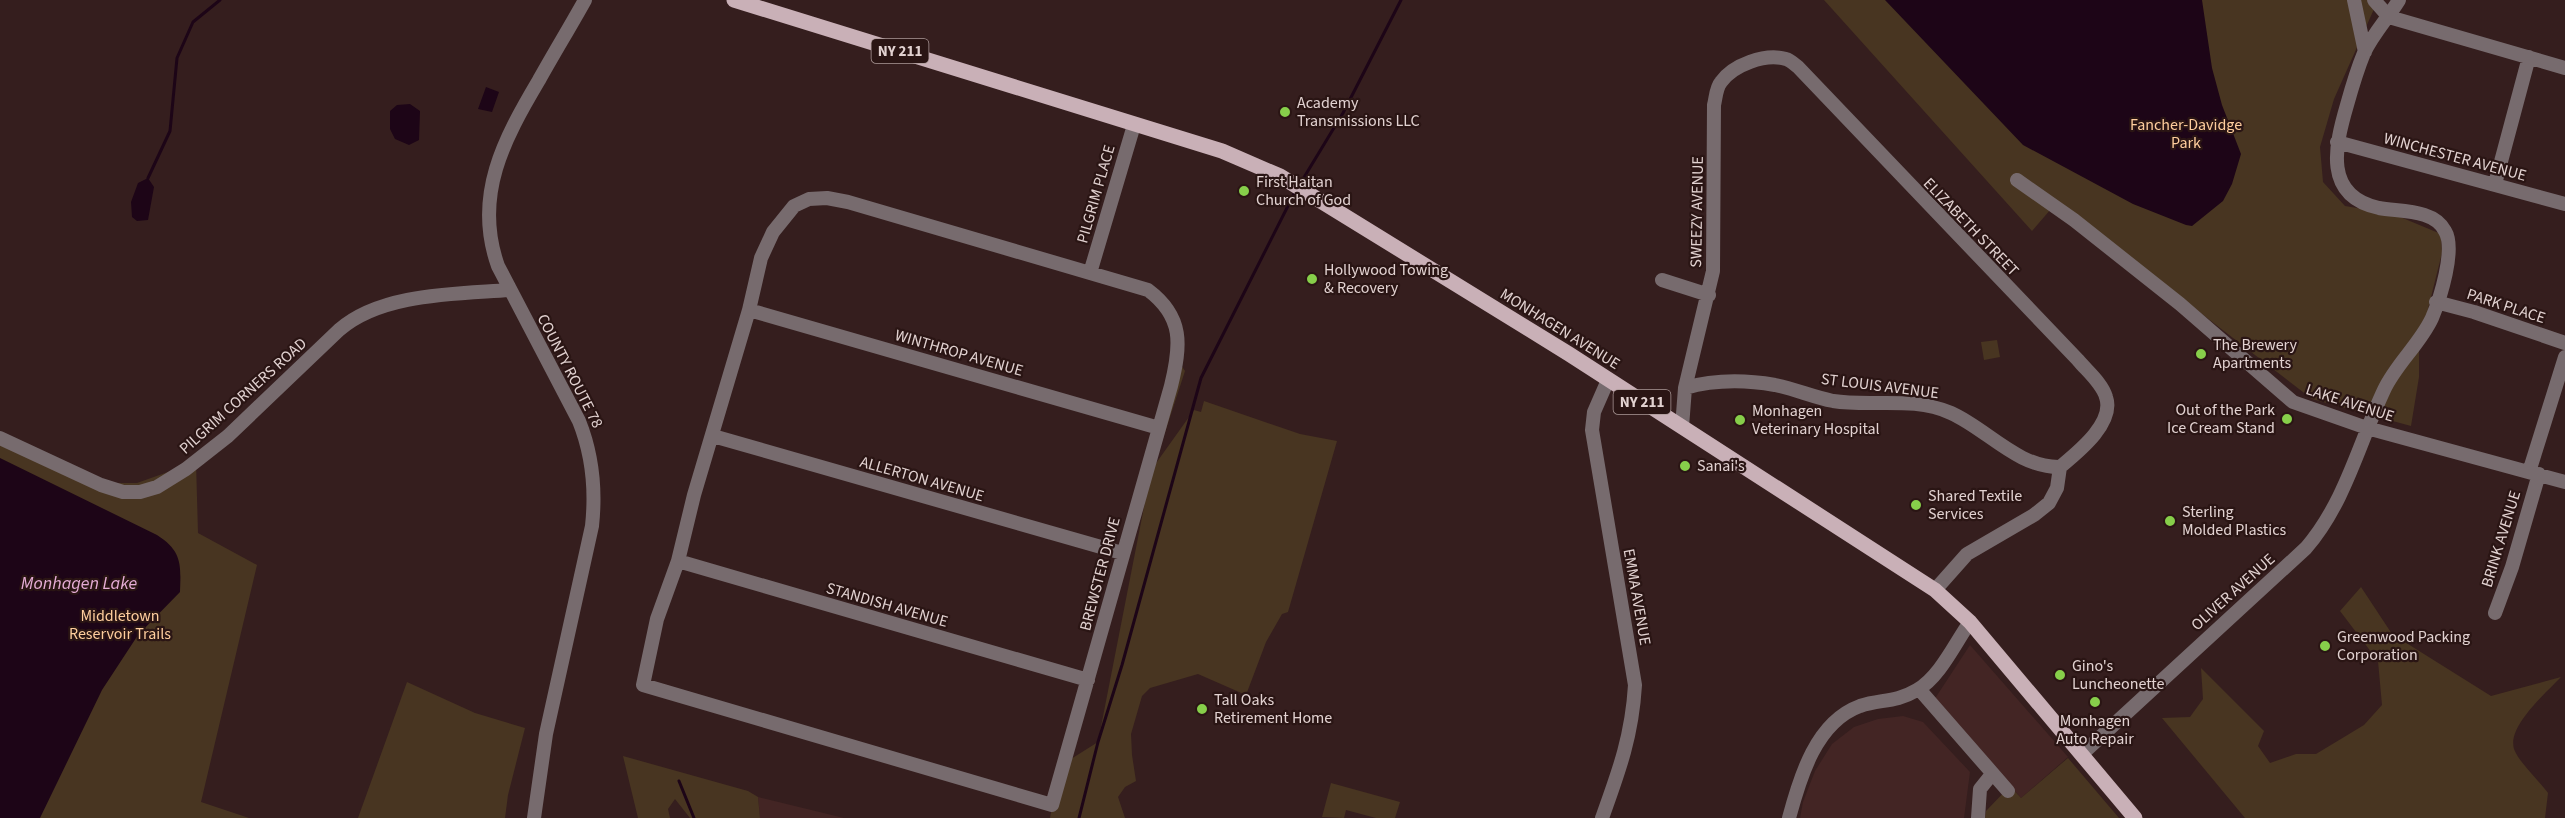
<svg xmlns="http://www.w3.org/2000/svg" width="2565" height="818" font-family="'Source Sans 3',sans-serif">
	<rect width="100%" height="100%" fill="#351e1e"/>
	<path fill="#432524" d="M1970 645 2068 757 2021 798 1934 700Z
		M1903 716 1923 722 1970 772 1964 818H1800L1803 802 1815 771 1832 744 1854 727 1878 719Z
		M758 797 844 818H846H760Z"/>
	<path fill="#483521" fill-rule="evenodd" d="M1824 0H2378L2334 99 2320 147 2323 182 2345 206 2393 214 2441 234 2442 253 2419 345V377L2411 426 2312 399 2057 202 2032 231Z
		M1997 340 2000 357 1984 360 1981 342Z
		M1181 365 1185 371 1154 466 1194 410 1201 412 1204 401 1300 434 1337 441 1288 612 1282 614 1266 642 1246 695 1198 674 1150 688 1142 696 1131 734 1132 755 1136 781 1125 787 1118 797 1125 818H1050L1061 758ZM1145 502 1098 742 1071 759Z
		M0 439 108 483H137L196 462 198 533 257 565 201 802 249 818H0Z
		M2361 587 2392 634 2491 696 2561 677C2547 692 2507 726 2514 749 2518 761 2540 782 2548 793L2545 818H2245L2162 718 2190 717 2203 699 2201 668 2264 731 2258 746 2270 763 2296 754H2316L2364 725 2382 705 2378 661 2340 611Z
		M407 682 475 713 525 728 508 795 505 818H358Z
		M623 756 748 791 758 797 760 818H690L675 799 668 809 670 818H638Z
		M2068 758 2119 818H1985L1986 811 2010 786 2021 798Z
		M1331 783 1400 802 1395 818H1376L1346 810 1344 818 1322 817Z"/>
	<path fill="#1d0517" d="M1885 0H2202L2212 68 2222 105 2241 154 2232 184 2223 201 2192 226 2186 225 2133 204 2023 145Z
		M486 87 499 92 492 112 478 109Z
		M410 104 420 111 419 140 409 145 395 139 390 129V111L397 105Z
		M148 178 154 187 148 220 137 221 132 217 131 202 138 183Z
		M0 458 157 535C182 551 181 564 180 592L138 635 102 690 40 818H0Z"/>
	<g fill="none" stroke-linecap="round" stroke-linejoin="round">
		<path stroke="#1d0517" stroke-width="3" d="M148 178 170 131 177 58 193 22 220 0
			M1303 179 1343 113 1401 0
			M679 781 694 818
			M1079 818 1098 742 1122 665 1201 378 1294 194"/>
		<path stroke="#776b6e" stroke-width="14" d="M2354 0 2365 52
			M2374 0 2389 17
			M2389 17 2565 68
			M2337 142 2565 204
			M2017 180 2074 220 2180 304 2293 402 2367 428 2565 482
			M2495 184 2529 57
			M827 198 848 202 1148 290C1184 317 1181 345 1171 386L1052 805 643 685 657 619 678 561 694 495 749 310 761 258 773 232 794 206 809 199Z
			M1090 273 1134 125
			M1662 280 1709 295
			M2436 302 2474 312 2565 343
			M749 310 1159 428
			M1685 388C1713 380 1746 380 1775 385 1795 389 1813 397 1833 401 1872 407 1913 396 1951 413 1987 429 2018 468 2060 467
			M1682 427 1685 388 1713 271 1714 105C1716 97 1716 88 1721 82 1733 65 1765 53 1786 59 1790 60 1794 64 1798 67L2078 360C2087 371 2102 383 2106 397 2115 423 2078 452 2060 467L2057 488 2049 503 2034 515 1967 554 1935 590
			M713 436 1122 553
			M0 438 101 485 123 492H140L157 487 186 469 228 436 339 330C381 293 456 294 509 290
			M2529 472 2565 357
			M678 561 1088 680
			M2495 613 2512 567 2539 474
			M1919 689 2008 791
			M2083 753 2306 548C2345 503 2359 443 2384 390 2396 364 2420 344 2432 318 2440 299 2456 249 2445 231 2434 209 2400 212 2379 208 2323 196 2335 146 2347 105 2352 87 2357 70 2364 53 2373 34 2388 18 2399 0
			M534 818 546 734 592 526C596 489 593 456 579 421L498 266C473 196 504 139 539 80 554 53 570 27 585 0
			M1602 818C1619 771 1632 736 1635 685L1592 430 1594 412 1608 380
			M1789 818C1800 777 1816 722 1860 706 1881 699 1895 703 1917 690 1940 677 1955 643 1970 622
			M1978 818 1980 789 1992 774"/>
		<path stroke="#c9b0b7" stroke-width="15" d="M734 0 1222 151 1280 176 1569 354 1935 590 1970 622 2135 818"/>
	</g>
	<g fill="#87cf4a" stroke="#2a1514" stroke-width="2">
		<circle cx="1285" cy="112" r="6"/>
		<circle cx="1244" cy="191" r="6"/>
		<circle cx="1312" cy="279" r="6"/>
		<circle cx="2201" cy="354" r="6"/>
		<circle cx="2287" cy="419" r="6"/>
		<circle cx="1740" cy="420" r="6"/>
		<circle cx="1685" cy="466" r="6"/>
		<circle cx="1916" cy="505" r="6"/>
		<circle cx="2170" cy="521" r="6"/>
		<circle cx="2325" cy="646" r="6"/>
		<circle cx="2060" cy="675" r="6"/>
		<circle cx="2095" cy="702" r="6"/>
		<circle cx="1202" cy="709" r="6"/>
	</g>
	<g text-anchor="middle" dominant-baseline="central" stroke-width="4.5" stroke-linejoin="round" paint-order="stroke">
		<g fill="#2a1514" stroke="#ab9998" stroke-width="1.5">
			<rect x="871.5" y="39" width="57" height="24" rx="4.5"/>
			<rect x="1613.5" y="390" width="57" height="24" rx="4.5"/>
		</g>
		<g font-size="15" font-weight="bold" fill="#e2d2d1">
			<text x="900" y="51">NY 211</text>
			<text x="1642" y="402">NY 211</text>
		</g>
		<g font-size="16" fill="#e2d2d1" stroke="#2a1514" text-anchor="start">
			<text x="1297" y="103">Academy<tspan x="1297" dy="18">Transmissions LLC</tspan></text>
			<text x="1256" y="182">First Haitan<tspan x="1256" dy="18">Church of God</tspan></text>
			<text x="1324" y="270">Hollywood Towing<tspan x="1324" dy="18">&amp; Recovery</tspan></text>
			<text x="2213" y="345">The Brewery<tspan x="2213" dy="18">Apartments</tspan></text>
			<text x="2275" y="410" text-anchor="end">Out of the Park<tspan x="2275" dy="18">Ice Cream Stand</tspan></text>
			<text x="1752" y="411">Monhagen<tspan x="1752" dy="18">Veterinary Hospital</tspan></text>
			<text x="1697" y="466">Sanai's</text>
			<text x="1928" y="496">Shared Textile<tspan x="1928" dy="18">Services</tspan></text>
			<text x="2182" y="512">Sterling<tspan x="2182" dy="18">Molded Plastics</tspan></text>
			<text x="2337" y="637">Greenwood Packing<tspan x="2337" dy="18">Corporation</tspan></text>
			<text x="2072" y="666">Gino's<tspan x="2072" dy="18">Luncheonette</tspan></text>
			<text x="1214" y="700">Tall Oaks<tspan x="1214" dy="18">Retirement Home</tspan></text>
			<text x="2095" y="721" text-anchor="middle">Monhagen<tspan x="2095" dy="18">Auto Repair</tspan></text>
		</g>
		<g font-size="16" fill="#fecd9d" stroke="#2a1514">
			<text x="2186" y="125">Fancher-Davidge<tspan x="2186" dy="18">Park</tspan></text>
			<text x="120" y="616">Middletown<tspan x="120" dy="18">Reservoir Trails</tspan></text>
		</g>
		<g font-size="16" fill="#e2d2d1" stroke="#2a1514">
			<text transform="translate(2455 157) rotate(15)">WINCHESTER AVENUE</text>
			<text transform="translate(1096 194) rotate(-74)">PILGRIM PLACE</text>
			<text transform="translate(1697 212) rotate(-89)">SWEEZY AVENUE</text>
			<text transform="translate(1971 227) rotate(46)">ELIZABETH STREET</text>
			<text transform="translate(2506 306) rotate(18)">PARK PLACE</text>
			<text transform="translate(1560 329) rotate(32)">MONHAGEN AVENUE</text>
			<text transform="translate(959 353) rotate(16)">WINTHROP AVENUE</text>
			<text transform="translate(570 371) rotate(63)">COUNTY ROUTE 78</text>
			<text transform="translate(1880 386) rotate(7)">ST LOUIS AVENUE</text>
			<text transform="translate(243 396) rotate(-42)">PILGRIM CORNERS ROAD</text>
			<text transform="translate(2350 403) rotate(18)">LAKE AVENUE</text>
			<text transform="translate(922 479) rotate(16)">ALLERTON AVENUE</text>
			<text transform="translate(2501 539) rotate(-73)">BRINK AVENUE</text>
			<text transform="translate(1100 574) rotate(-75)">BREWSTER DRIVE</text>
			<text transform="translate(2233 592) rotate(-42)">OLIVER AVENUE</text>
			<text transform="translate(1637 597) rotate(80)">EMMA AVENUE</text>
			<text transform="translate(887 605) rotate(16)">STANDISH AVENUE</text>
		</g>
		<g font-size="18" font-style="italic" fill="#e6add6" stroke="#2a1514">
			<text x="79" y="583">Monhagen Lake</text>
		</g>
	</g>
</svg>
